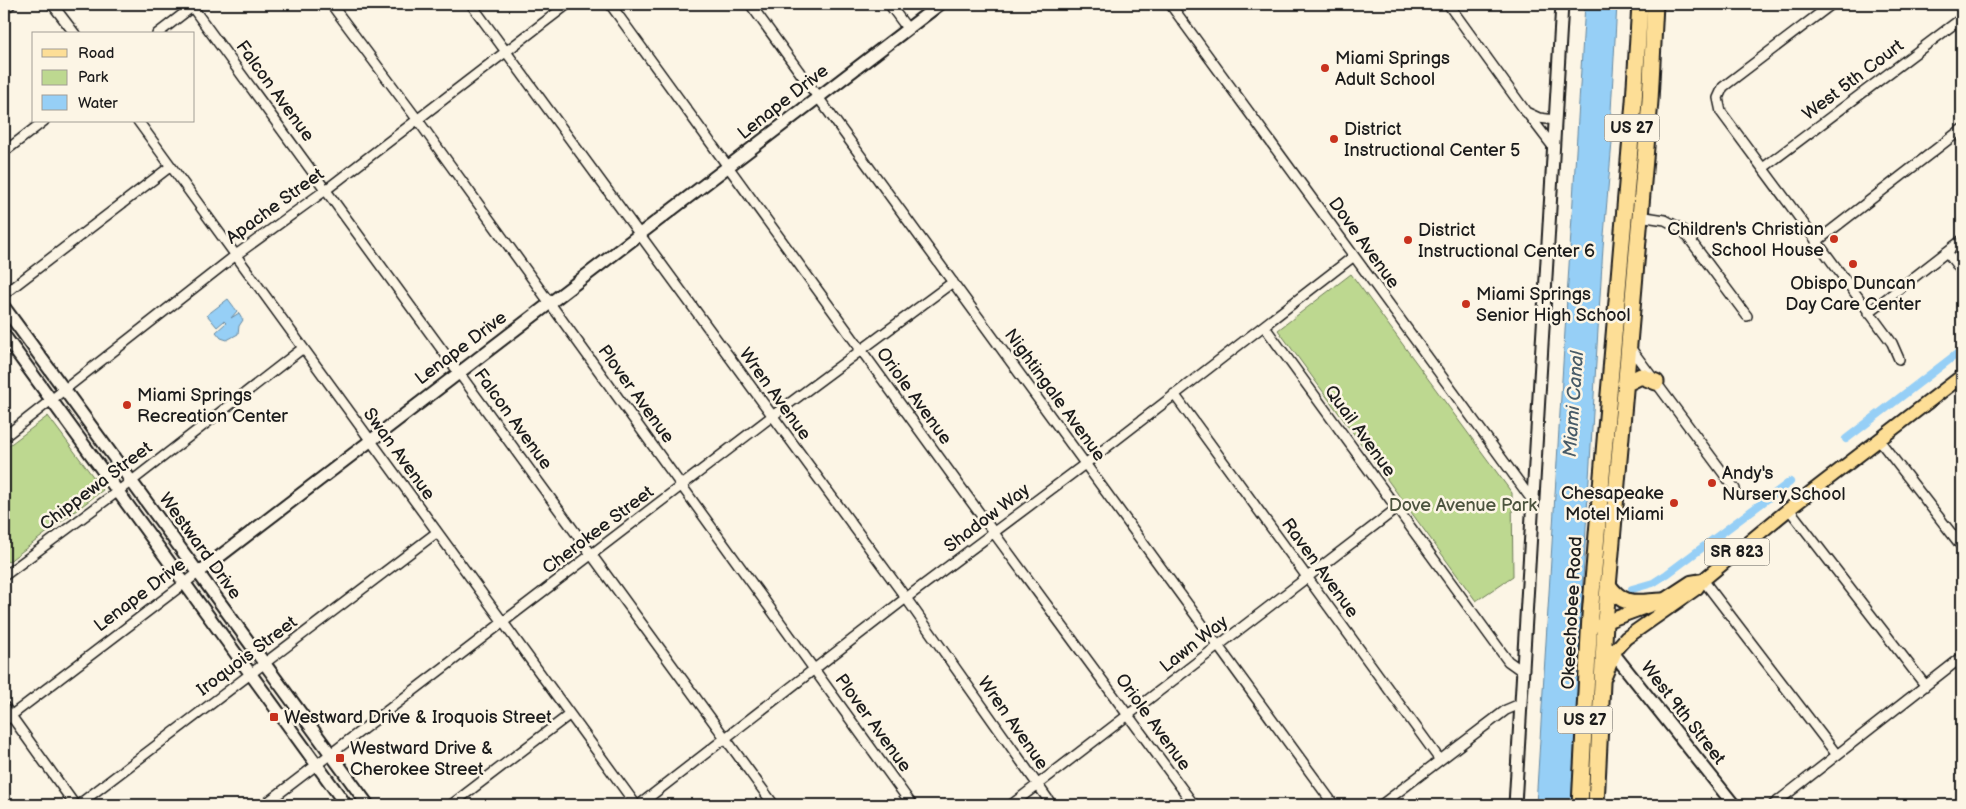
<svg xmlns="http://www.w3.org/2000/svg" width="1966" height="809" font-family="'Balsamiq Sans',sans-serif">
	<rect width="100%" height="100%" fill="#fcf5e5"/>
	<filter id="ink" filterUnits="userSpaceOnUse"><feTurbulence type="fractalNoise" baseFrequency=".02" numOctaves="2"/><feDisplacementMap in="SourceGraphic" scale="10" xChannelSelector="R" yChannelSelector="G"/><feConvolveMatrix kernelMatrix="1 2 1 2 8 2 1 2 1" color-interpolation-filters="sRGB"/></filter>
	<g filter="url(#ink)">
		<path fill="#bdd890" stroke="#6c7a56" d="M1351 274 1512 493 1513 576 1476 601 1278 330Z
			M48 416 103 490 8 562 4 559V449Z"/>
		<path fill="#96cff6" stroke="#65879f" d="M1585 4H1617L1611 111 1612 142 1603 247 1583 578 1572 805H1536Z
			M228 299 237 311 231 318 239 313 243 320 239 326 238 334 227 340 221 338 216 332 226 323 224 321 217 327 207 315Z"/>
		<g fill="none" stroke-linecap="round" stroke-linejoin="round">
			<path stroke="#96cff6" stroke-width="8" d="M1846 439 1962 350
				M1632 589 1653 583 1667 574 1790 482"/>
			<defs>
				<path id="street" d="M52 4 75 34
					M190 4 774 805
					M331 4 417 119 912 805
					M471 4 906 598 1052 805
					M610 4 994 533 1194 805
					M750 4 1334 805
					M889 4 907 28
					M1170 4 1532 500
					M1448 4 1526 112 1539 118 1555 120
					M1832 4 1723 87 1718 98 1721 112 1892 343 1899 359
					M4 9 11 4
					M157 34 196 4
					M1528 114 1554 148
					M138 121 636 805
					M4 152 44 121
					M1763 168 1962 18
					M1639 216 1665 220 1682 229 1747 316
					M1816 242 1962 129
					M1947 252 1962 272
					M4 294 171 166
					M1868 313 1962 240
					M1264 326 1508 661 1522 671
					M1629 346 1735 489
					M1174 394 1440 760
					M4 437 236 255 327 189 568 4
					M1879 440 1962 547
					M1789 509 1925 685
					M4 576 137 477 303 348
					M1703 580 1837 755
					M4 706 75 805
					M4 721 198 573
					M78 805 436 533
					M264 805 771 417 953 282
					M451 805 569 715
					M639 805 906 598 1085 464 1354 256
					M1011 805 1396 509
					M1381 805 1506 710 1520 704
					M1773 805 1962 657"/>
				<path id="secondary" d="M4 307 368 805
					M4 335 346 805
					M198 573 940 4
					M1610 649 1734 805
					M1515 805 1562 4"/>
				<path id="primary" d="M1599 626 1605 622 1662 601 1691 582 1703 580
					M1605 677 1617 648 1626 638 1697 588 1703 580 1789 509 1962 376"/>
				<path id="highway" d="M1625 384 1641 376 1656 382
					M1608 585C1624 608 1637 602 1662 601
					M1580 805 1590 616 1634 102 1640 4
					M1596 805 1605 622 1650 101 1655 4"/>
			</defs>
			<use href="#street" stroke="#1c1c1c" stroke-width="12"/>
			<use href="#secondary" stroke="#1c1c1c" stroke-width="15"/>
			<use href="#primary" stroke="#1c1c1c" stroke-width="16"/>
			<use href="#highway" stroke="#1c1c1c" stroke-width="19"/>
			<use href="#street" stroke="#fcf5e5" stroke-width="9"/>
			<use href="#secondary" stroke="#fcf5e5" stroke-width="11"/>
			<use href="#primary" stroke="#fdde96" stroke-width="12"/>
			<use href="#highway" stroke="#fdde96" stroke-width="15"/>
		</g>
	</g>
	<g fill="#c8321e" stroke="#fcf5e5" stroke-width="2">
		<circle cx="1325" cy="68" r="5"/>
		<circle cx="1334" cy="139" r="5"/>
		<circle cx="1834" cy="239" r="5"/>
		<circle cx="1408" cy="240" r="5"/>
		<circle cx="1853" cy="264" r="5"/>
		<circle cx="1466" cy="304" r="5"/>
		<circle cx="127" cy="405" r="5"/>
		<circle cx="1712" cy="483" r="5"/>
		<circle cx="1674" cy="503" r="5"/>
		<rect x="269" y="712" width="10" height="10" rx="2.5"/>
		<rect x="335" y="753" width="10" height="10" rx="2.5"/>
	</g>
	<g text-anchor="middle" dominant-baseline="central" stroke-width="5" stroke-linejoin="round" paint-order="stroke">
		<g fill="#fcf5e5" stroke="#5f5d58" stroke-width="1">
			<rect x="1604.5" y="114.5" width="55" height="27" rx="4"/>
			<rect x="1704.5" y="538.5" width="65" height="27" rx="4"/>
			<rect x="1557.5" y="706.5" width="55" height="27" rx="4"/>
		</g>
		<g font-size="16" font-weight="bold" fill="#1c1c1c">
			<text x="1632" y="128">US 27</text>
			<text x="1737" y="552">SR 823</text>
			<text x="1585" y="720">US 27</text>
		</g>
		<g font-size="18" fill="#1c1c1c" stroke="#fcf5e5" text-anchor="start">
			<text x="1335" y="58">Miami Springs<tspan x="1335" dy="21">Adult School</tspan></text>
			<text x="1344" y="129">District<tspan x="1344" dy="21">Instructional Center 5</tspan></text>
			<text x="1824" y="229" text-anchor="end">Children's Christian<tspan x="1824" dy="21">School House</tspan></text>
			<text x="1418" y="230">District<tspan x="1418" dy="21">Instructional Center 6</tspan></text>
			<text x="1853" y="283" text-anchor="middle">Obispo Duncan<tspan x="1853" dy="21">Day Care Center</tspan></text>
			<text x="1476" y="294">Miami Springs<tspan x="1476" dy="21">Senior High School</tspan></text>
			<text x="137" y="395">Miami Springs<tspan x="137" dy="21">Recreation Center</tspan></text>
			<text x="1722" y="473">Andy's<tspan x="1722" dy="21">Nursery School</tspan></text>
			<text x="1664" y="493" text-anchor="end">Chesapeake<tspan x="1664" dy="21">Motel Miami</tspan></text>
			<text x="284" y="717">Westward Drive &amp; Iroquois Street</text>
			<text x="350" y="748">Westward Drive &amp;<tspan x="350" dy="21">Cherokee Street</tspan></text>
		</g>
		<g font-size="18" fill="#1c1c1c" stroke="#fcf5e5">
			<text transform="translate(1853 80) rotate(-37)">West 5th Court</text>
			<text transform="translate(275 91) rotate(54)">Falcon Avenue</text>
			<text transform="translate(783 102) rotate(-38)">Lenape Drive</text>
			<text transform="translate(275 206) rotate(-36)">Apache Street</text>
			<text transform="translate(1364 243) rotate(54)">Dove Avenue</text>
			<text transform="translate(461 348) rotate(-37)">Lenape Drive</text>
			<text transform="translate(636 394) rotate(54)">Plover Avenue</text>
			<text transform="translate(775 394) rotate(54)">Wren Avenue</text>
			<text transform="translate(1055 395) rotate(54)">Nightingale Avenue</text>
			<text transform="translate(914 396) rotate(54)">Oriole Avenue</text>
			<text transform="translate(513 419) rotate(54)">Falcon Avenue</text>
			<text transform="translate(1360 431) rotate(54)">Quail Avenue</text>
			<text transform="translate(399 454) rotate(54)">Swan Avenue</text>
			<text transform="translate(96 486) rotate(-37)">Chippewa Street</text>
			<text transform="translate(987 518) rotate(-37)">Shadow Way</text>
			<text transform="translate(598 530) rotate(-37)">Cherokee Street</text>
			<text transform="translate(200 546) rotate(54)">Westward Drive</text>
			<text transform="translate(1320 568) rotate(54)">Raven Avenue</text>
			<text transform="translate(140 595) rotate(-37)">Lenape Drive</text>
			<text transform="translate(1572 613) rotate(-87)">Okeechobee Road</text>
			<text transform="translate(1194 644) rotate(-38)">Lawn Way</text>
			<text transform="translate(247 656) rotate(-37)">Iroquois Street</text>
			<text transform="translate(1683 713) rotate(52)">West 9th Street</text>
			<text transform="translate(1153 722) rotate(54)">Oriole Avenue</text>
			<text transform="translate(873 723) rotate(54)">Plover Avenue</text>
			<text transform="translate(1013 723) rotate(55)">Wren Avenue</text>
		</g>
		<g font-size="18" fill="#4c543f" stroke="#fcf5e5">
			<text x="1463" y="505">Dove Avenue Park</text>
		</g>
		<g font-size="19" font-style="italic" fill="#475b68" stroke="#fcf5e5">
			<text transform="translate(1574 404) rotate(-86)">Miami Canal</text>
		</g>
	</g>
	<rect width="1966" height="809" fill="none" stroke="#fcf5e5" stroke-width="20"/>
	<rect x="10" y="10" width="1946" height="789" fill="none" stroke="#1c1c1c" stroke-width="2" filter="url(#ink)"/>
	<rect x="32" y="32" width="162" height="90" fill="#fcf5e5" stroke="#a29e95"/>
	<rect x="42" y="49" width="25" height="8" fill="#fdde96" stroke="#a29e95"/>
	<text x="78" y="58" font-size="15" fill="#1c1c1c">Road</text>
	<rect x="42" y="70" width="25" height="15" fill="#bdd890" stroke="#a29e95"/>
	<text x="78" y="82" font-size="15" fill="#1c1c1c">Park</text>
	<rect x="42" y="95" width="25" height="15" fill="#96cff6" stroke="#a29e95"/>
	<text x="78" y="108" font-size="15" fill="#1c1c1c">Water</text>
</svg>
